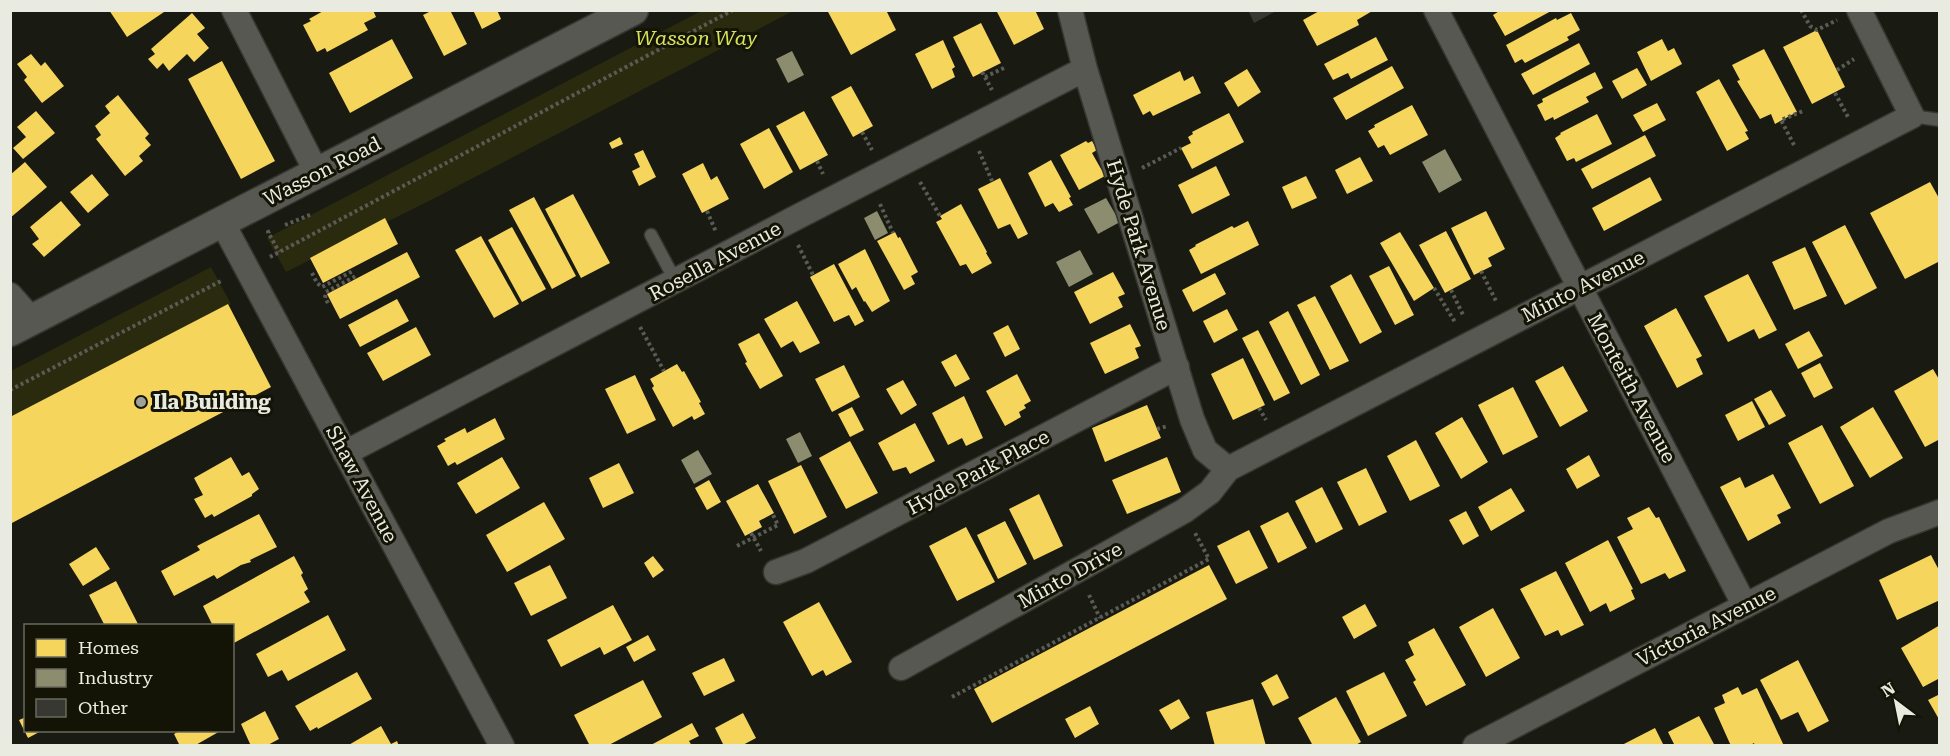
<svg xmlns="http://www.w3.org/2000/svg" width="1950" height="756" font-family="'Roboto Serif',serif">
	<rect width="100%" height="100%" fill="#191a11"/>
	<path fill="#292a0e" d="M701 11H793L435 198 286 272 267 238Z
		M211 267 231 304 11 419V371Z"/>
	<path fill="#f6d55c" d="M109 10H167L127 37Z
		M325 10H373L376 17 364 23 368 30 327 52 325 48 317 52 303 25 311 21 309 19Z
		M433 10H450L467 44 444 56 423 15Z
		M473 10H497L501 19 482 29Z
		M827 10H886L896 30 851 55Z
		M996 10H1035L1044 29 1014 45Z
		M1321 10H1374L1357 20 1359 25 1317 46 1303 20Z
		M1501 10H1553L1505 36 1493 15Z
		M192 13 205 28 197 34 209 48 194 62 187 54 169 71 163 63 157 69 148 59 155 54 151 49Z
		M1571 13 1580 30 1567 37 1569 40 1525 63 1522 59 1515 63 1506 45 1556 18 1557 20Z
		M981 23 1001 63 973 77 953 37Z
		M1817 30 1845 87 1812 104 1783 47Z
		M1376 37 1388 60 1351 79 1348 73 1333 80 1324 64Z
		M392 39 413 78 350 113 329 73Z
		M1662 39 1668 51 1674 48 1682 64 1651 81 1637 52Z
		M943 40 955 67 952 69 955 77 932 89 915 54Z
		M1579 43 1590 64 1533 95 1521 74Z
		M1764 49 1797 112 1775 124 1771 114 1760 119 1737 81 1740 80 1732 65Z
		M31 54 41 66 45 62 64 86 42 103 24 80 27 77 17 64Z
		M222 61 275 161 241 179 188 79Z
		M1392 66 1404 88 1346 120 1333 98Z
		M1637 68 1647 85 1622 99 1612 81Z
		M1247 69 1261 92 1238 107 1224 83Z
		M1180 71 1184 81 1193 76 1201 93 1153 116 1150 111 1143 115 1133 95Z
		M1595 72 1603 88 1586 97 1589 102 1554 120 1553 117 1545 121 1537 105 1543 102 1542 99Z
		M1719 79 1748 131 1745 132 1749 139 1727 151 1696 92Z
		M851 86 873 126 853 137 831 97Z
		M118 95 149 134 145 138 151 145 139 156 143 161 125 176 96 139 101 135 95 126 110 113 105 106Z
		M1657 103 1666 120 1643 132 1633 115Z
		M1412 105 1428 135 1390 155 1384 145 1378 148 1368 131 1375 127 1374 125Z
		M36 111 55 133 23 159 13 148 26 137 17 127Z
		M804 111 828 155 800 170 776 126Z
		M1229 113 1244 142 1192 169 1181 148 1191 143 1188 137 1193 134 1192 132Z
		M1597 114 1612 144 1576 162 1574 158 1567 161 1555 138 1561 134 1560 133Z
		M769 128 793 172 764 189 740 144Z
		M1645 135 1656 156 1592 189 1581 169Z
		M620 137 623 144 612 149 609 143Z
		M1086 141 1088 143 1092 141 1097 150 1092 153 1105 176 1079 190 1060 155Z
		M643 150 656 177 639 186 632 171 640 167 634 154Z
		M1360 157 1373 181 1347 194 1335 170Z
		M1051 160 1071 197 1069 198 1073 205 1059 212 1053 203 1045 207 1028 173Z
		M25 162 47 187 10 218V175Z
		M703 163 711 180 717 176 729 199 702 213 682 174Z
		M1216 166 1230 195 1192 214 1178 185Z
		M92 174 109 195 88 213 70 192Z
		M1306 176 1317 198 1292 209 1282 187Z
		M1650 177 1662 200 1604 231 1592 208Z
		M1000 178 1028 234 1018 239 1010 224 998 229 978 189Z
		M1930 182 1940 200V261L1905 279 1870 213Z
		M573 194 610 263 581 278 545 209Z
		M534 197 576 276 552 289 509 210Z
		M61 201 81 225 44 257 32 244 39 239 30 227Z
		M961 204 987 252 986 253 992 263 972 274 966 264 960 266 936 222 942 219 940 216Z
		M1486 211 1505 249 1488 258 1492 266 1474 275 1451 228Z
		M385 218 398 244 323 283 310 258Z
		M1248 221 1259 245 1201 274 1189 250 1196 246 1195 245 1232 226 1234 228Z
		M1845 225 1877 288 1845 305 1812 242Z
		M512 227 546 289 522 302 488 240Z
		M1446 231 1471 279 1445 293 1419 245Z
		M895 232 898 238 900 237 918 272 911 276 915 284 904 290 877 241Z
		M1400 232 1434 288 1414 301 1380 243Z
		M481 236 519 304 494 318 455 250Z
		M1805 247 1827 296 1794 310 1772 262Z
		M865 249 890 301 872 312 865 301 864 302 856 287 852 290 838 264Z
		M407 252 420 277 340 319 327 294Z
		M834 264 864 321 855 326 849 315 834 322 810 277Z
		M1389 266 1414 315 1395 325 1369 276Z
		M1113 272 1125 294 1118 297 1123 307 1090 324 1074 292Z
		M1215 273 1226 294 1193 312 1182 290Z
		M1351 274 1382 332 1360 344 1330 286Z
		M1748 274 1777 330 1759 339 1754 329 1728 342 1704 296Z
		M1315 296 1349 361 1330 370 1297 305Z
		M397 299 409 321 360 347 348 325Z
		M797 301 820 343 800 353 793 341 781 348 764 319Z
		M228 304 271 387 10 524V417Z
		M1676 308 1702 356 1696 359 1703 374 1677 388 1644 326Z
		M1227 309 1238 330 1214 343 1203 321Z
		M1288 311 1320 375 1301 385 1269 322Z
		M1130 324 1141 346 1135 348 1139 358 1105 374 1090 343Z
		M1008 325 1020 349 1005 357 993 333Z
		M416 327 431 355 383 381 367 353Z
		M1258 330 1290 393 1274 401 1242 338Z
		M1809 331 1823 356 1798 369 1785 344Z
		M759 333 783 376 760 389 745 363 747 362 738 344Z
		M956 354 970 379 955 387 941 362Z
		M1243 358 1265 405 1233 420 1211 374Z
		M1820 363 1833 388 1814 398 1801 373Z
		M677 364 682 372 684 371 701 402 699 403 705 414 694 420 692 416 673 427 652 388 654 386 650 379Z
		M844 365 860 397 832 412 815 379Z
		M1563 366 1588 411 1560 427 1535 381Z
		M1933 369 1940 381V439L1925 447 1894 391Z
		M1017 374 1031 401 1024 405 1026 408 1019 412 1021 417 1005 426 986 391Z
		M635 375 656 420 627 434 605 389Z
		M903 380 917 405 901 415 886 389Z
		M1513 387 1538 437 1503 455 1478 405Z
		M1771 390 1786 416 1769 425 1754 399Z
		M964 396 983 438 966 446 962 438 948 445 932 413Z
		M1752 401 1765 427 1738 441 1725 415Z
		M1147 405 1161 438 1105 462 1092 428Z
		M852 407 864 430 850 437 838 414Z
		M1873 407 1903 458 1870 478 1840 427Z
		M1462 417 1488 462 1461 479 1435 433Z
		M495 418 505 439 457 465 455 462 448 466 437 446 446 441 444 439 465 428 467 433Z
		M915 423 935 461 910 474 906 467 893 471 878 443Z
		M1822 425 1854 486 1820 504 1788 443Z
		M1416 440 1440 486 1410 501 1387 456Z
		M850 441 878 493 846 509 819 458Z
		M1589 455 1600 476 1577 489 1566 469Z
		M231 457 242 476 249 472 259 489 252 494V496L214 517 212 514 205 518 194 499 203 495 194 478Z
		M502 457 520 488 476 514 457 483Z
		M1167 457 1181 492 1127 514 1112 480Z
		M619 463 634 493 603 508 589 478Z
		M801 465 827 517 794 534 768 481Z
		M1366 468 1387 512 1359 526 1337 482Z
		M1773 474 1791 508 1777 515 1781 523 1748 541 1720 487 1740 477 1745 488Z
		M709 480 721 502 707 510 695 488Z
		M758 484 774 513 759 521 762 527 745 536 726 501Z
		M1322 487 1343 529 1316 543 1295 501Z
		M1511 488 1525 511 1491 531 1478 507Z
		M1039 494 1063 546 1034 560 1009 509Z
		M544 502 565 539 507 572 486 535Z
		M1649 507 1656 518 1659 517 1686 571 1669 579 1665 573 1641 584 1617 537 1633 529 1627 518Z
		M1466 511 1479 536 1463 545 1449 520Z
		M1288 512 1307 548 1278 563 1260 526Z
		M259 514 277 547 250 560 251 562 241 565 217 579 214 575 174 596 161 571 200 550 197 546Z
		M1005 521 1027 564 998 579 977 535Z
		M966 527 995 582 957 601 929 546Z
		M1249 530 1268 568 1236 584 1217 546Z
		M1608 540 1633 589 1631 590 1635 599 1610 612 1606 603 1590 612 1565 563Z
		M96 547 110 569 83 586 69 564Z
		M1931 555 1940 572V600L1897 620 1879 580Z
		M294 556 303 573 301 575 308 589 304 592 310 602 232 644V626H213L203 606Z
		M653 556 664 570 653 578 644 563Z
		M550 565 567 598 531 616 514 583Z
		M1209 565 1227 599 992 723 974 689Z
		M1556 571 1584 625 1561 636 1558 630 1545 636 1520 589Z
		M116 581 139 626H105L89 595Z
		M819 602 852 662 826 676 823 670 812 676 783 622Z
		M1365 604 1377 626 1354 639 1342 617Z
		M613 605 632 640 604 655 600 647 561 667 547 640Z
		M1493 608 1520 658 1486 677 1459 627Z
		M328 615 346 650 288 681 282 670 268 677 256 654Z
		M1940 625V678L1923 687 1901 648Z
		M1434 628 1466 685 1426 706 1413 682 1416 680 1405 660 1414 655 1408 642Z
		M648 635 656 650 634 662 626 647Z
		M724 658 735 681 704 696 692 673Z
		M1798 660 1829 721 1808 732 1798 712 1781 720 1760 680Z
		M357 672 372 699 318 729 317 727 310 731 295 706Z
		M1384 672 1407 716 1368 736 1346 691Z
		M1277 674 1289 698 1273 706 1261 683Z
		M643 680 662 717 607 746H590L574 715Z
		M1738 687 1742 695 1757 688 1784 746H1755L1754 743 1749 746H1731L1714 708 1725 703 1722 695Z
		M1940 694V721L1928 700Z
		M1336 697 1361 742 1354 746H1313L1298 718Z
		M1179 699 1190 718 1171 730 1159 710Z
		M1253 699 1266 746H1215L1206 712Z
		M1090 706 1099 724 1075 738 1065 719Z
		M265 711 279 739 266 746H251L241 724Z
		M743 713 756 738 741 746H724L715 728Z
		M1699 716 1715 746H1675L1668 732Z
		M26 717V730H43L28 738 19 720Z
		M692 723 699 736 689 741 692 746H649Z
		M381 726 391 744 397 741 399 746H347Z
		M1655 728 1664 746H1620Z
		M181 730H222L194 746H180L174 734Z"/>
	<path fill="#8c8c6e" d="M792 51 804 75 788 83 776 59Z
		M1445 149 1462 180 1439 193 1422 162Z
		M1106 198 1120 222 1098 234 1084 209Z
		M877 211 888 233 875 240 864 218Z
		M1080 250 1093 274 1069 287 1056 262Z
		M800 432 812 456 798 463 786 439Z
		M698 450 712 474 694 484 681 460Z"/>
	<path fill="#373831" d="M1248 10H1278L1254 23Z"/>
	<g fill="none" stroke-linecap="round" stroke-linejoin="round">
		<defs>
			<path id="service" d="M1912 116 1940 120
				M651 235 676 282"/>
			<path id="minor" d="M234 10 317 173
				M1070 10 1085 69 1192 419 1205 450 1228 469
				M1436 10 1745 606
				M222 222 502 746
				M10 295 32 320
				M345 453 803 214 1085 69
				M776 572 806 561 1177 367
				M901 668 1184 511 1210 492 1228 469 1912 116 1859 10
				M1475 746 1889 531 1940 512"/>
			<path id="tertiary" d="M10 331 633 10"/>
		</defs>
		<use href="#service" stroke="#353630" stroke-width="15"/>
		<use href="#minor" stroke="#353630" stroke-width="27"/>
		<use href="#tertiary" stroke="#353630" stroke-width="33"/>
		<path stroke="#5a5b55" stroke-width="4" stroke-dasharray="3 3" stroke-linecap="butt" d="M1801 10 1810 26 1817 30 1837 20
			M1837 70 1854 59
			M982 72 992 90
			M985 77 1006 67
			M1835 93 1848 117
			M862 132 872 150
			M1794 145 1781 120 1803 111
			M979 151 992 181
			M817 161 823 174
			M1142 168 1181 148
			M920 182 940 216
			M880 204 893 233
			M707 211 716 232
			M285 225 312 214
			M270 231 268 232 279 252
			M798 245 813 275
			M270 257 733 10
			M1481 271 1496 301
			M312 273 317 283 322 287 353 271
			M1434 288 1455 322
			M1451 290 1464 317
			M328 303 325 298 326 292 356 276
			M640 327 664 371
			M10 390 223 280
			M1259 408 1266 420
			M1157 429 1168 426
			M751 533 761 551
			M737 546 778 525 773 515
			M1089 595 1100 618
			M952 697 1209 559 1195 533"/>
		<use href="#service" stroke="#575852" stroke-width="12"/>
		<use href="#minor" stroke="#575852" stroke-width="24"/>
		<use href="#tertiary" stroke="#575852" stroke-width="30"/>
	</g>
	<circle fill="#a0a298" stroke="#131405" stroke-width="2" cx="141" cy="402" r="6"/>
	<g text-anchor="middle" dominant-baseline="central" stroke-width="6" stroke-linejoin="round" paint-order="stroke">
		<g font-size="20" font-style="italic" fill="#d8e35c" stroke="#131405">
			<text x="696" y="38">Wasson Way</text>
		</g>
		<g font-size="20" fill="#e9ebe0" stroke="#131405">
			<text transform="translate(322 171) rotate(-27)">Wasson Road</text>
			<text transform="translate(1139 245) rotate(73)">Hyde Park Avenue</text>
			<text transform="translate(715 261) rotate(-28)">Rosella Avenue</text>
			<text transform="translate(1583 286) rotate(-27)">Minto Avenue</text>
			<text transform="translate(1632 388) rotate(62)">Monteith Avenue</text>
			<text transform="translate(978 472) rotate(-28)">Hyde Park Place</text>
			<text transform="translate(362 484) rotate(62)">Shaw Avenue</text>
			<text transform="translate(1070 575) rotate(-29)">Minto Drive</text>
			<text transform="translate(1706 626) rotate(-27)">Victoria Avenue</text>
		</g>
		<g font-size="20" font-weight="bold" fill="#e9ebe0" stroke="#131405" text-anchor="start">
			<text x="153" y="402">Ila Building</text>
		</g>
	</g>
	<rect width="1950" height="756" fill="none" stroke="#e9ebe0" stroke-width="24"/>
	<rect x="24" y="624" width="210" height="108" fill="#131405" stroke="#696a5d" stroke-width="1.5"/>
	<rect x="36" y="639" width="30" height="18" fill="#f6d55c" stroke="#696a5d" stroke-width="1.5"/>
	<text x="78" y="654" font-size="18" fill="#e9ebe0">Homes</text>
	<rect x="36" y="669" width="30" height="18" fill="#8c8c6e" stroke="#696a5d" stroke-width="1.5"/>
	<text x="78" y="684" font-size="18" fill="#e9ebe0">Industry</text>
	<rect x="36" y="699" width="30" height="18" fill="#373831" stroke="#696a5d" stroke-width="1.5"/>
	<text x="78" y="714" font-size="18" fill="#e9ebe0">Other</text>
	<g transform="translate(1896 702) rotate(328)" stroke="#131405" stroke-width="4.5" paint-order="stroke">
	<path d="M0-4.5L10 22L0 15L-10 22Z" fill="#e9ebe0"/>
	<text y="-9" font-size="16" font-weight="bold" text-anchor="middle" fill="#e9ebe0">N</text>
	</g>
</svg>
